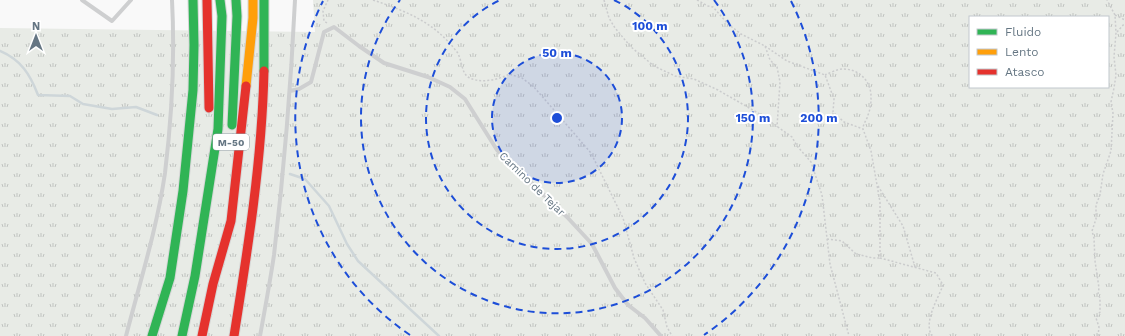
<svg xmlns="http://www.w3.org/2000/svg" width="1125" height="336" font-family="'Work Sans',sans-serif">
	<defs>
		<pattern id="grass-tufts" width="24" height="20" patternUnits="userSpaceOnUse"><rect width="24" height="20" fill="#e8ebe6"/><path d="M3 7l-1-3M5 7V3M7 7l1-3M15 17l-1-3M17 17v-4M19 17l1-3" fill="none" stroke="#c0c3c0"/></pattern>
	</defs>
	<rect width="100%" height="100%" fill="#f9f9f9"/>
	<path fill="url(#grass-tufts)" fill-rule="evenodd" d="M313 0H1125V336H0V28L315 32ZM970 17H1108V87H970Z"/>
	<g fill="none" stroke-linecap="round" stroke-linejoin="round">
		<path stroke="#ced6d9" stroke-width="2.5" d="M0 51C21 60 30 74 38 95L70 96 83 104 112 109 136 107 157 115
			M290 174 305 179 329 206 347 244 358 261 439 336"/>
		<defs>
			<path id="fast" d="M264 71V0
				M232 125 237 16 236 0
				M152 336 170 278 183 191 193 90 194 45 193 0
				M182 336 195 276 218 129 222 16 220 0"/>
			<path id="slow" d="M246 86 253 18V0"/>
			<path id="jam" d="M207 0 209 108
				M202 336 213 284 231 221 246 86
				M234 336C248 248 262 160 264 71"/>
		</defs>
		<use href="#fast" stroke="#d5d6d6" stroke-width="11"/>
		<use href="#slow" stroke="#d5d6d6" stroke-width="11"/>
		<use href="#jam" stroke="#d5d6d6" stroke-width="11"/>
		<path stroke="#cbcccd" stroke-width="1.5" stroke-dasharray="2 2" stroke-linecap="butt" d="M373 0C408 12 434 22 457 52 462 59 461 72 468 77 479 84 499 80 509 74L522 78 534 87 591 153 623 218 634 258 645 283 663 310 667 327 672 336
			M604 0 609 18 615 28 631 47 654 66 675 76 694 79 718 90 758 113 792 137 797 146 811 162 822 195 830 264 849 336
			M697 0 708 6 713 7 728 24 741 34 765 46 770 60 777 67 780 82 777 127
			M1115 15 1125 20
			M327 23 324 21 323 11 328 0
			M1117 32 1125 23
			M765 46 787 61 825 75 834 99 833 112 844 122 863 129 871 151 880 202V258L936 273 943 285C938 299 923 322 932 336
			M825 75C830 73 837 69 843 69 860 69 872 82 871 99 871 104 870 110 868 115 867 120 863 123 863 129
			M878 186 903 226 915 267
			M827 239 842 241 856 254 873 258H880
			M1098 336 1099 327 1096 318 1100 312V298L1098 294 1099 288 1095 261 1094 238 1092 231 1096 219V205L1100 195 1103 174 1111 151 1113 113 1111 102 1114 88 1116 75 1114 57 1116 33 1115 15 1107 0"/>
		<path stroke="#cecfd0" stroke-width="4" d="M82 0 112 21 131 0
			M290 91 299 89 311 82 324 32 334 27 359 46 384 63 428 77 450 87 465 99 497 150 567 217 592 244 615 288 628 305 645 318 661 336
			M126 336C140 282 157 228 165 173 172 116 175 58 172 0
			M260 336C265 309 270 282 274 255 284 170 291 85 295 0"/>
		<use href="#fast" stroke="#30b455" stroke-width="9"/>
		<use href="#slow" stroke="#ff9f0a" stroke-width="9"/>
		<use href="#jam" stroke="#e5322d" stroke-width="9"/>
	</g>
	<circle cx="557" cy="118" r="65" fill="#1d4ed8" fill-opacity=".12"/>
	<g fill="none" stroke="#1d4ed8" stroke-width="2" stroke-dasharray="7 5">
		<circle cx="557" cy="118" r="65"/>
		<path d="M614 0A131 131 0 1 1 500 0"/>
		<path d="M714 0A196 196 0 1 1 400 0"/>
		<path d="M410 335A262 262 0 0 1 323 1M791 1A262 262 0 0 1 704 335"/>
	</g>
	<g text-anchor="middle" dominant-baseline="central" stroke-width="4" stroke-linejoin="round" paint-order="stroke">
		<rect fill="#fff" stroke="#939fa8" stroke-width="1" x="213" y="134" width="36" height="16" rx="3"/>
		<g font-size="10" font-weight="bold" fill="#657683">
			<text x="231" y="142">M-50</text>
		</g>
		<g font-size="11" fill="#657683" stroke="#fff">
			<text transform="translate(532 184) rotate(44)">Camino de Tejar</text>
		</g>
	</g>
	<circle cx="557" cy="118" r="6" fill="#1d4ed8" stroke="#fff" stroke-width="2"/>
	<g font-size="12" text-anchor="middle" font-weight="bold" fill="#1d4ed8" stroke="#fff" stroke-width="4" stroke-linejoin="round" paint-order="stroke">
		<text x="650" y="30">100 m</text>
		<text x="557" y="57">50 m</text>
		<text x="753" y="122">150 m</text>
		<text x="819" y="122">200 m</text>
	</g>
	<rect x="969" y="16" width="140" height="72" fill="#ffffff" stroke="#c1c8cd"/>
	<rect x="977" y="29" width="20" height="6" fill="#30b455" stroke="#c1c8cd"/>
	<text x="1005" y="36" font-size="12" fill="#657683">Fluido</text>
	<rect x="977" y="49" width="20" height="6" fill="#ff9f0a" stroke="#c1c8cd"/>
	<text x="1005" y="56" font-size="12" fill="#657683">Lento</text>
	<rect x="977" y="69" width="20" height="6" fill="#e5322d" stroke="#c1c8cd"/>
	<text x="1005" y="76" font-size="12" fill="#657683">Atasco</text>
	<g transform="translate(36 36)" stroke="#ffffff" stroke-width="3" paint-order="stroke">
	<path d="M0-3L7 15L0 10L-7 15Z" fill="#657683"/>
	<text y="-6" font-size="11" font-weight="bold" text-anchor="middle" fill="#657683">N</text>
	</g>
</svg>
